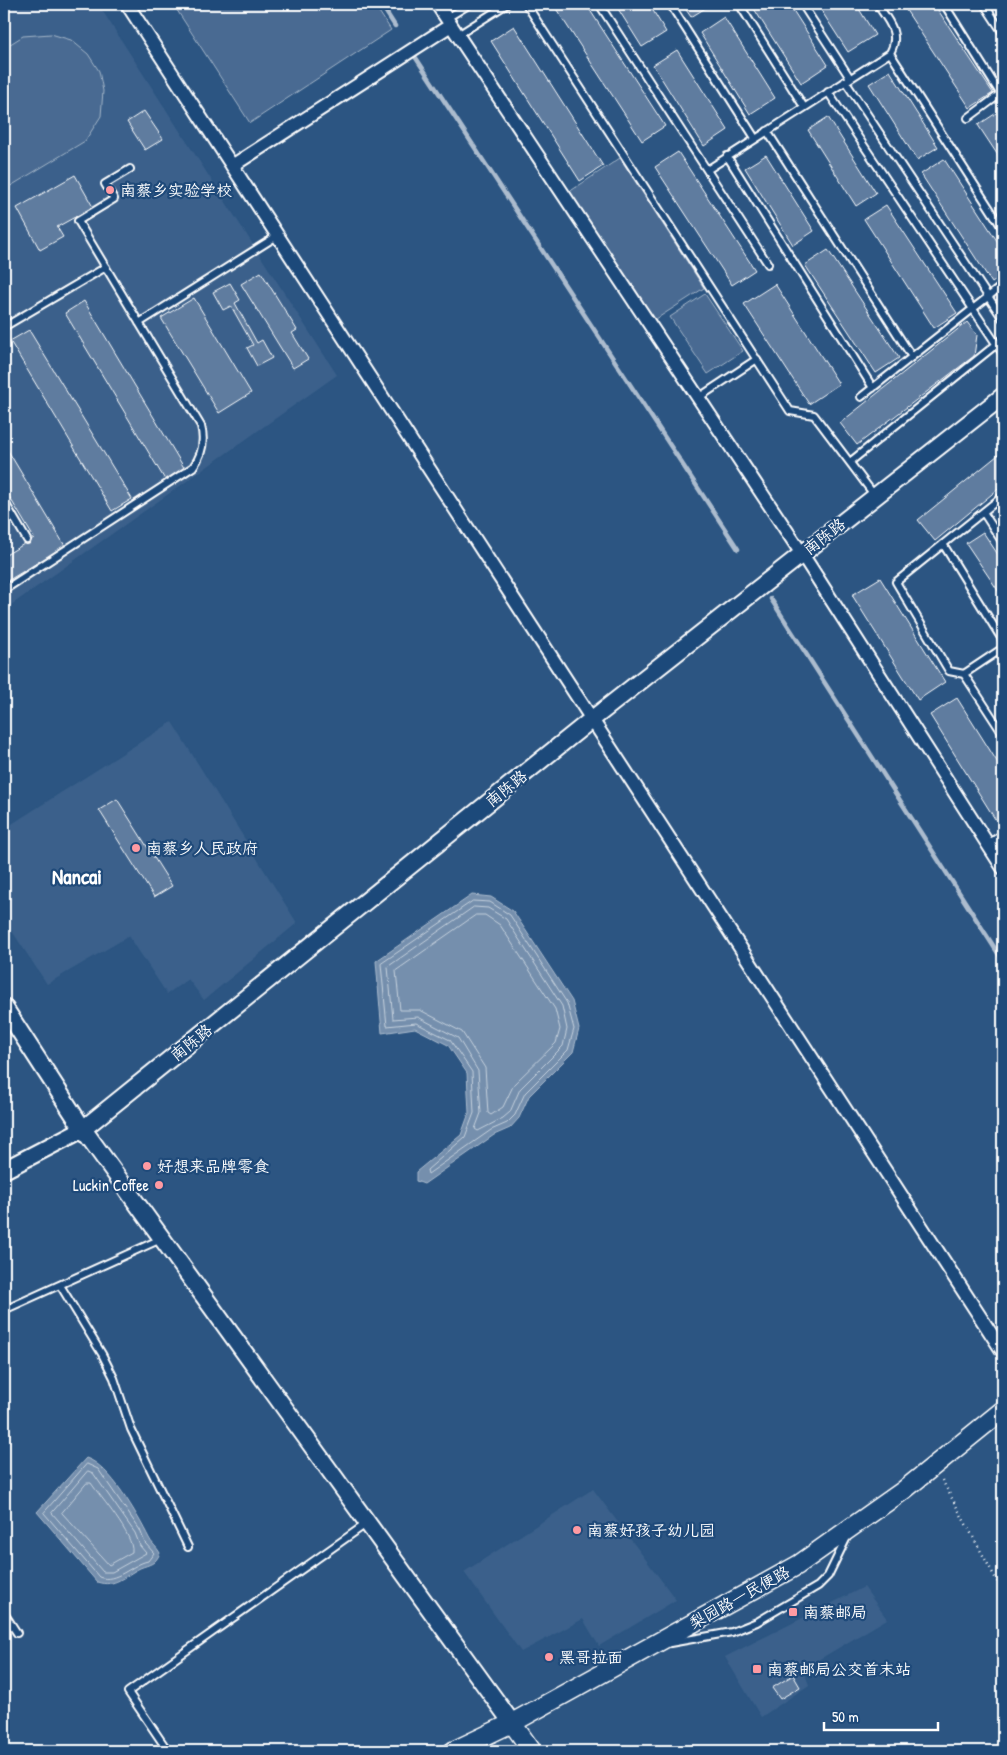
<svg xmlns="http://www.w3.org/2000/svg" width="1007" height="1755" font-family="'Patrick Hand','LXGW WenKai TC',sans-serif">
	<rect width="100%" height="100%" fill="#2c5582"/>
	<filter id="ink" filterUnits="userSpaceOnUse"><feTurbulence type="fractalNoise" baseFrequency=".02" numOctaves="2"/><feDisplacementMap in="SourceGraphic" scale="10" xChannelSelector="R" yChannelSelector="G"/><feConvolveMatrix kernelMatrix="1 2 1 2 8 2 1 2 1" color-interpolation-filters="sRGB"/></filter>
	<g filter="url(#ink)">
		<path fill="#3b618b" d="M4 4H98L337 375 4 610Z
			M172 722 297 923 204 1000 188 979 167 994 129 936 47 984 4 919V829Z
			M593 1489 676 1600 599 1646 583 1619 521 1652 464 1572Z
			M864 1587 887 1619 803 1669 809 1685 761 1717 725 1657Z"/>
		<path fill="#486b92" stroke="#a4b5c8" d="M173 4H374L391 30 250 123Z
			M51 34 71 40 88 54 99 71 103 91 101 116 85 141 4 190V48L23 36Z
			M620 158 704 288 653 321 569 192Z
			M705 294 743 351 708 374 670 317Z"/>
		<path fill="#748fad" stroke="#acbcce" d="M472 895 491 897 513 911 572 1001 579 1029 573 1052 529 1096 519 1118 510 1128 494 1135 424 1184 416 1181V1172L461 1135 469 1113 467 1073 448 1045 415 1028 382 1033 376 961Z
			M86 1458C110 1465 138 1516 149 1538 151 1543 157 1547 160 1553 155 1565 150 1564 140 1568 124 1576 115 1588 97 1582L37 1512Z"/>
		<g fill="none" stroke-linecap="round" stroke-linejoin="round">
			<path stroke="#c7d2de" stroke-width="1" d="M473 901 490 902 510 915 567 1003 574 1029 568 1050 525 1093 515 1115 507 1123 491 1130 428 1174 427 1170 465 1137 474 1113 472 1072 450 1040 416 1023 387 1026 381 964Z
				M474 907 488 908 506 919 562 1006 567 1029 563 1046 520 1089 510 1112 503 1118 478 1131 475 1129 481 1113 478 1071 458 1038 418 1017 393 1019 388 967Z
				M476 915H485L500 925 555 1009 560 1029 556 1043 514 1084 503 1107 491 1115 488 1113 485 1068 462 1032 420 1010H400L396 971Z
				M87 1464 98 1469 140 1530 145 1543 154 1553 148 1561C132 1564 116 1584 99 1577L44 1513Z
				M88 1471 93 1473 135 1533 140 1546 146 1553 112 1572H103L52 1513Z
				M87 1483H91C101 1498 134 1535 132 1552L109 1565 62 1513Z"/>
			<path stroke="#acbcce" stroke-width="4.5" d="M381 4 395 26
				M416 58 738 549
				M771 599 1003 961"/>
		</g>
		<path fill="#5e7c9f" stroke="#fff" d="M553 4H586L665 126 642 141Z
			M615 4H649L666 32 642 47Z
			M682 4H712L691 17Z
			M751 4H789L828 65 801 83Z
			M817 4H856L875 35 848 52Z
			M902 4H934L993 93 970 108Z
			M724 17 775 98 750 114 700 33Z
			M514 26 603 166 580 181 491 41Z
			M677 50 728 130 704 146 653 65Z
			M890 71 938 147 917 160 869 84Z
			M1001 110 1003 112V163L978 125Z
			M144 111 163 139 145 150 127 122Z
			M828 117 876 193 856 206 808 130Z
			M678 152 755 270 732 285 655 167Z
			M766 155 814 231 793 245 745 168Z
			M944 159 1003 250V275L992 283 921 174Z
			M75 175 93 207 57 227 63 237 40 250 17 208Z
			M886 205 957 313 934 328 864 219Z
			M828 250 899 358 876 373 805 265Z
			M261 272 297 330 292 333 308 359 293 368 241 284Z
			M230 283 240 300 235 303 257 343 262 340 272 358 257 366 247 348 253 345 231 306 223 310 213 292Z
			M775 284 839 384 809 404 744 304Z
			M1003 294V311L996 300Z
			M194 298 251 393 219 413 161 318Z
			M84 301 186 471 167 483 65 313Z
			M967 322 977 335 974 356 857 445 840 423Z
			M29 330 132 499 112 511 10 341Z
			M4 444 65 546 4 583V556L34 538 4 488Z
			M1003 451V485L935 541 918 520Z
			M983 532 1003 562V598L966 543Z
			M880 578 945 682 918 700 852 595Z
			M957 698 1003 771V814L995 819 930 715Z
			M117 799 172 886 154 897 99 810Z
			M793 1675 800 1687 780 1699 772 1688Z"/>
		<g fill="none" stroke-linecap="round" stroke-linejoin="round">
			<defs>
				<path id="service" d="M526 4 790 411 814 415 875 496
					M599 4 768 264
					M670 4 755 138
					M739 4 804 107
					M802 4 850 78
					M944 4 1003 98
					M984 4 1003 33
					M447 18 470 4
					M458 35 507 4
					M890 53 1003 229
					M845 81 1003 319
					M828 92 1003 354
					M968 118 1003 92
					M767 131 912 357
					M727 156 873 388
					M707 170 890 53C901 34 888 20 877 4
					M139 323 277 236
					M4 327 106 267
					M861 397 1003 285
					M698 398 757 359
					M850 462 1003 339
					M4 501 27 540
					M983 512 1003 543
					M943 544 1003 641
					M4 590 193 467C202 455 205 441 201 426L78 221 114 199 105 184 130 169
					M1003 648 964 674 1003 734
					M964 674 949 671 896 582 1003 496
					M988 844 1003 834
					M60 1285 102 1354 114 1378 131 1429 188 1547
					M4 1310 161 1239
					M4 1613 17 1633
					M670 1643 732 1632 757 1622 818 1586 828 1576 848 1535
					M168 1751 128 1692 366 1524"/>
				<path id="minor" d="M127 4 1003 1352
					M437 4 802 554 1003 868
					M232 166 451 25"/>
				<path id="tertiary" d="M4 1007 83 1129 512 1723
					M4 1170 83 1129 591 720 1003 396"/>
				<path id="secondary" d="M512 1723 532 1751
					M453 1751 512 1723 798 1565 904 1490 1003 1410"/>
			</defs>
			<use href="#service" stroke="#fff" stroke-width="10"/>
			<use href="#minor" stroke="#fff" stroke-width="16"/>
			<use href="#tertiary" stroke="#fff" stroke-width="20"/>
			<use href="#secondary" stroke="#fff" stroke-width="21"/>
			<path stroke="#fff" stroke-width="2.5" stroke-dasharray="1 4" stroke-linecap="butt" d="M942 1480 1003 1592"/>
			<use href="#service" stroke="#1f4a7a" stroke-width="6"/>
			<use href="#minor" stroke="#1f4a7a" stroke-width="12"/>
			<use href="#tertiary" stroke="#1f4a7a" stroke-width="16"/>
			<use href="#secondary" stroke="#1f4a7a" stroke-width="18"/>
		</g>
	</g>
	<g fill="#ff9aa2" stroke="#1f4a7a" stroke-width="2">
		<circle cx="110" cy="190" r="5"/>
		<circle cx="136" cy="848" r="5"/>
		<circle cx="147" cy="1166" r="5"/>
		<circle cx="159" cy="1185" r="5"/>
		<circle cx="577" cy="1530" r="5"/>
		<rect x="788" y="1607" width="10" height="10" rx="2.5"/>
		<circle cx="549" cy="1657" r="5"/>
		<rect x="752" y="1664" width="10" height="10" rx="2.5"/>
	</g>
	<g text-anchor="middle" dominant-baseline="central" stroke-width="4.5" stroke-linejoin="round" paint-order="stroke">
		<g font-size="16" fill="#fff" stroke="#1f4a7a" text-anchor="start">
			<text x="120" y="190">南蔡乡实验学校</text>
			<text x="146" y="848">南蔡乡人民政府</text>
			<text x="157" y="1166">好想来品牌零食</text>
			<text x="149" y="1185" text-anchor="end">Luckin Coffee</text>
			<text x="587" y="1530">南蔡好孩子幼儿园</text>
			<text x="803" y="1612">南蔡邮局</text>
			<text x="559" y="1657">黑哥拉面</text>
			<text x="767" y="1669">南蔡邮局公交首末站</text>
		</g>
		<g font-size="16" fill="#fff" stroke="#1f4a7a">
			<text transform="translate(824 536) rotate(-38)">南陈路</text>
			<text transform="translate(506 788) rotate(-39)">南陈路</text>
			<text transform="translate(191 1042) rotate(-39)">南陈路</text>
			<text transform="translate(739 1597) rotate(-29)">梨园路一民便路</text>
		</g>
		<g font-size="21" font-weight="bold" fill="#fff" stroke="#1f4a7a">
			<text x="77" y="876">Nancai</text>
		</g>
	</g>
	<rect width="1007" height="1755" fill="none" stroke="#1f4a7a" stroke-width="20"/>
	<rect x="10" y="10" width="987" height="1735" fill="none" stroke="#fff" stroke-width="2" filter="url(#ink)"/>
	<path d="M824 1722v8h114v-8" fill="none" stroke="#ffffff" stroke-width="2.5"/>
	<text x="832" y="1722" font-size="15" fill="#ffffff" stroke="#1f4a7a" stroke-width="4" paint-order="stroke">50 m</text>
</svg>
